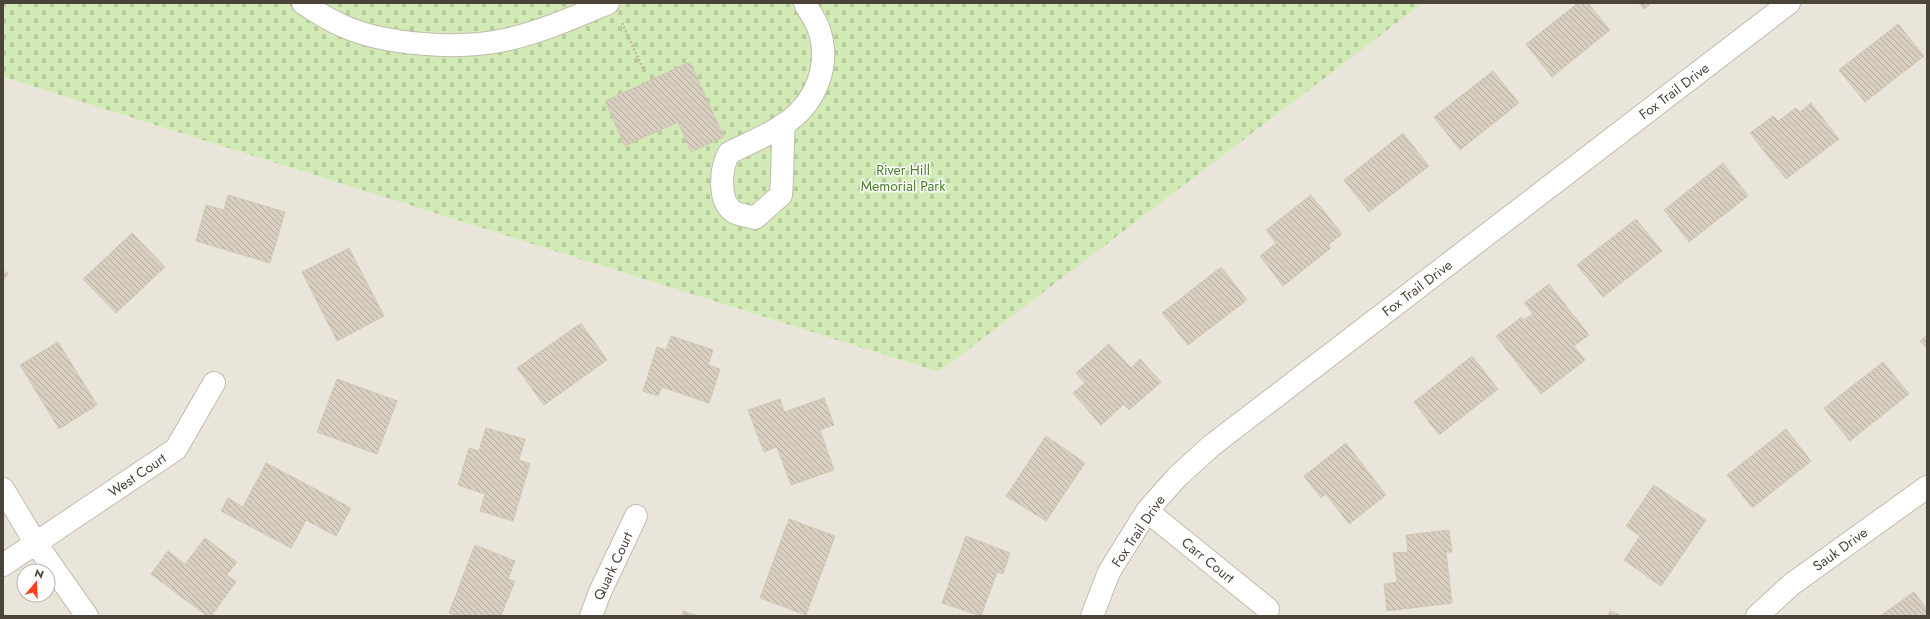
<svg xmlns="http://www.w3.org/2000/svg" width="1930" height="619" font-family="Jost,sans-serif">
	<defs>
		<pattern id="cemetery-stones" width="16" height="16" patternUnits="userSpaceOnUse"><rect width="16" height="16" fill="#d2eab5"/><path d="M2 7V4a2 2 0 0 1 4 0v3zM10 15v-3a2 2 0 0 1 4 0v3z" fill="#b6ca9c"/></pattern>
		<pattern id="building-back-hatch" width="6" height="6" patternUnits="userSpaceOnUse"><rect width="6" height="6" fill="#d8cfc1"/><path d="M-1 5l2 2M0 0l6 6M5-1l2 2" fill="none" stroke="#b1aa9e"/></pattern>
	</defs>
	<rect width="100%" height="100%" fill="#f6f3ec"/>
	<path fill="#eae5da" fill-rule="evenodd" d="M1423 3H1927V616H3V77L939 372ZM24 571H48V595H24Z"/>
	<path fill="url(#cemetery-stones)" d="M3 3H1423L939 372 3 77Z"/>
	<path fill="url(#building-back-hatch)" stroke="#d3c7b4" d="M1578 3H1588L1610 30 1552 77 1526 44Z
		M1639 3H1651L1644 9Z
		M1898 24 1924 56 1865 102 1839 70Z
		M690 62 724 137 691 152 678 122 625 146 605 101Z
		M1493 71 1519 103 1460 150 1434 117Z
		M1811 103 1839 139 1786 179 1750 133 1773 116 1778 121 1796 108 1800 112Z
		M1403 133 1429 166 1369 212 1344 180Z
		M1723 163 1748 196 1689 242 1664 210Z
		M228 195 285 212 270 263 196 241 206 205 224 210Z
		M1311 195 1342 234 1328 245 1331 248 1283 286 1260 256 1276 243 1266 230Z
		M1636 219 1662 251 1603 297 1577 265Z
		M132 233 165 267 116 313 83 279Z
		M349 248 384 316 337 341 302 272Z
		M1221 267 1247 300 1188 345 1162 313Z
		M3 271 8 273 3 282Z
		M1549 284 1589 335 1574 346 1585 360 1541 394 1496 336 1522 317 1524 320 1533 314 1524 303Z
		M581 323 607 360 544 405 517 368Z
		M1927 335V349L1920 341Z
		M671 336 713 350 708 365 720 369 709 403 662 387 658 396 643 391 657 347 666 350Z
		M58 342 97 405 59 429 20 365Z
		M1109 344 1131 368 1140 359 1161 382 1129 410 1124 404 1101 425 1073 393 1085 383 1076 373Z
		M1472 356 1498 389 1439 435 1414 402Z
		M1883 362 1909 394 1850 441 1824 408Z
		M337 379 397 401 377 454 317 432Z
		M824 398 834 425 820 430 834 470 791 485 777 447 764 452 748 410 780 399 784 412Z
		M486 428 525 439 519 460 530 464 513 521 480 511 485 494 458 485 469 448 479 451Z
		M1786 429 1811 461 1752 508 1727 475Z
		M1046 436 1085 463 1046 521 1006 496Z
		M1346 443 1386 495 1349 524 1326 494 1321 498 1304 476Z
		M266 463 351 508 336 536 306 520 291 548 221 511 228 498 243 507Z
		M1654 485 1706 520 1661 586 1624 560 1640 536 1626 526Z
		M789 519 835 536 806 615 760 598Z
		M1449 530 1452 552H1446L1452 603 1387 611 1384 584 1397 582 1393 553 1408 552 1406 535Z
		M966 536 1010 553 1003 574 997 572 981 616 942 603Z
		M205 538 237 562 227 575 236 582 211 616H207L151 574 168 551 185 564Z
		M475 545 515 561 508 579 515 581 501 616H458L449 613Z
		M1914 592 1927 609V616H1880Z
		M683 611 698 616H682Z
		M1610 611 1622 616H1608Z"/>
	<g fill="none" stroke-linecap="round" stroke-linejoin="round">
		<defs>
			<path id="minor" d="M303 3C316 12 329 20 343 26 385 45 459 50 505 40 541 32 575 17 608 3
				M784 124C782 148 783 171 781 195L755 218C749 216 739 215 734 212 717 201 721 167 729 153 747 144 767 136 783 125 816 104 832 64 818 27 815 19 809 11 805 3
				M3 489 35 542 87 616
				M1147 511 1268 609
				M3 565 176 449 214 383
				M591 616 600 592 636 516
				M1092 616 1109 572 1147 511 1177 477 1211 446 1789 3
				M1757 616 1792 584 1927 487"/>
		</defs>
		<use href="#minor" stroke="#c2bbae" stroke-width="24"/>
		<path stroke="#c4b79f" stroke-width="2.5" stroke-dasharray="2 2" stroke-linecap="butt" d="M622 23 645 73"/>
		<use href="#minor" stroke="#fff" stroke-width="22"/>
	</g>
	<g text-anchor="middle" dominant-baseline="central" stroke-width="3" stroke-linejoin="round" paint-order="stroke">
		<g font-size="14" fill="#4b4439" stroke="#fff">
			<text transform="translate(1674 91) rotate(-37)">Fox Trail Drive</text>
			<text transform="translate(1417 288) rotate(-37)">Fox Trail Drive</text>
			<text transform="translate(137 475) rotate(-34)">West Court</text>
			<text transform="translate(1138 531) rotate(-56)">Fox Trail Drive</text>
			<text transform="translate(1840 549) rotate(-36)">Sauk Drive</text>
			<text transform="translate(1208 560) rotate(39)">Carr Court</text>
			<text transform="translate(613 566) rotate(-65)">Quark Court</text>
		</g>
		<g font-size="14" fill="#4a7f2a" stroke="#fff">
			<text x="903" y="170">River Hill<tspan x="903" dy="16">Memorial Park</tspan></text>
		</g>
	</g>
	<rect width="1930" height="619" fill="none" stroke="#4b4439" stroke-width="8"/>
	<g transform="translate(36 583) rotate(19)"><circle r="19" fill="#ffffff" stroke="#b7b4b0"/>
	<path d="M0-3L7 15L0 10L-7 15Z" fill="#fc3f1d"/>
	<text y="-6" font-size="11" font-weight="bold" text-anchor="middle" fill="#4b4439">N</text>
	</g>
</svg>
